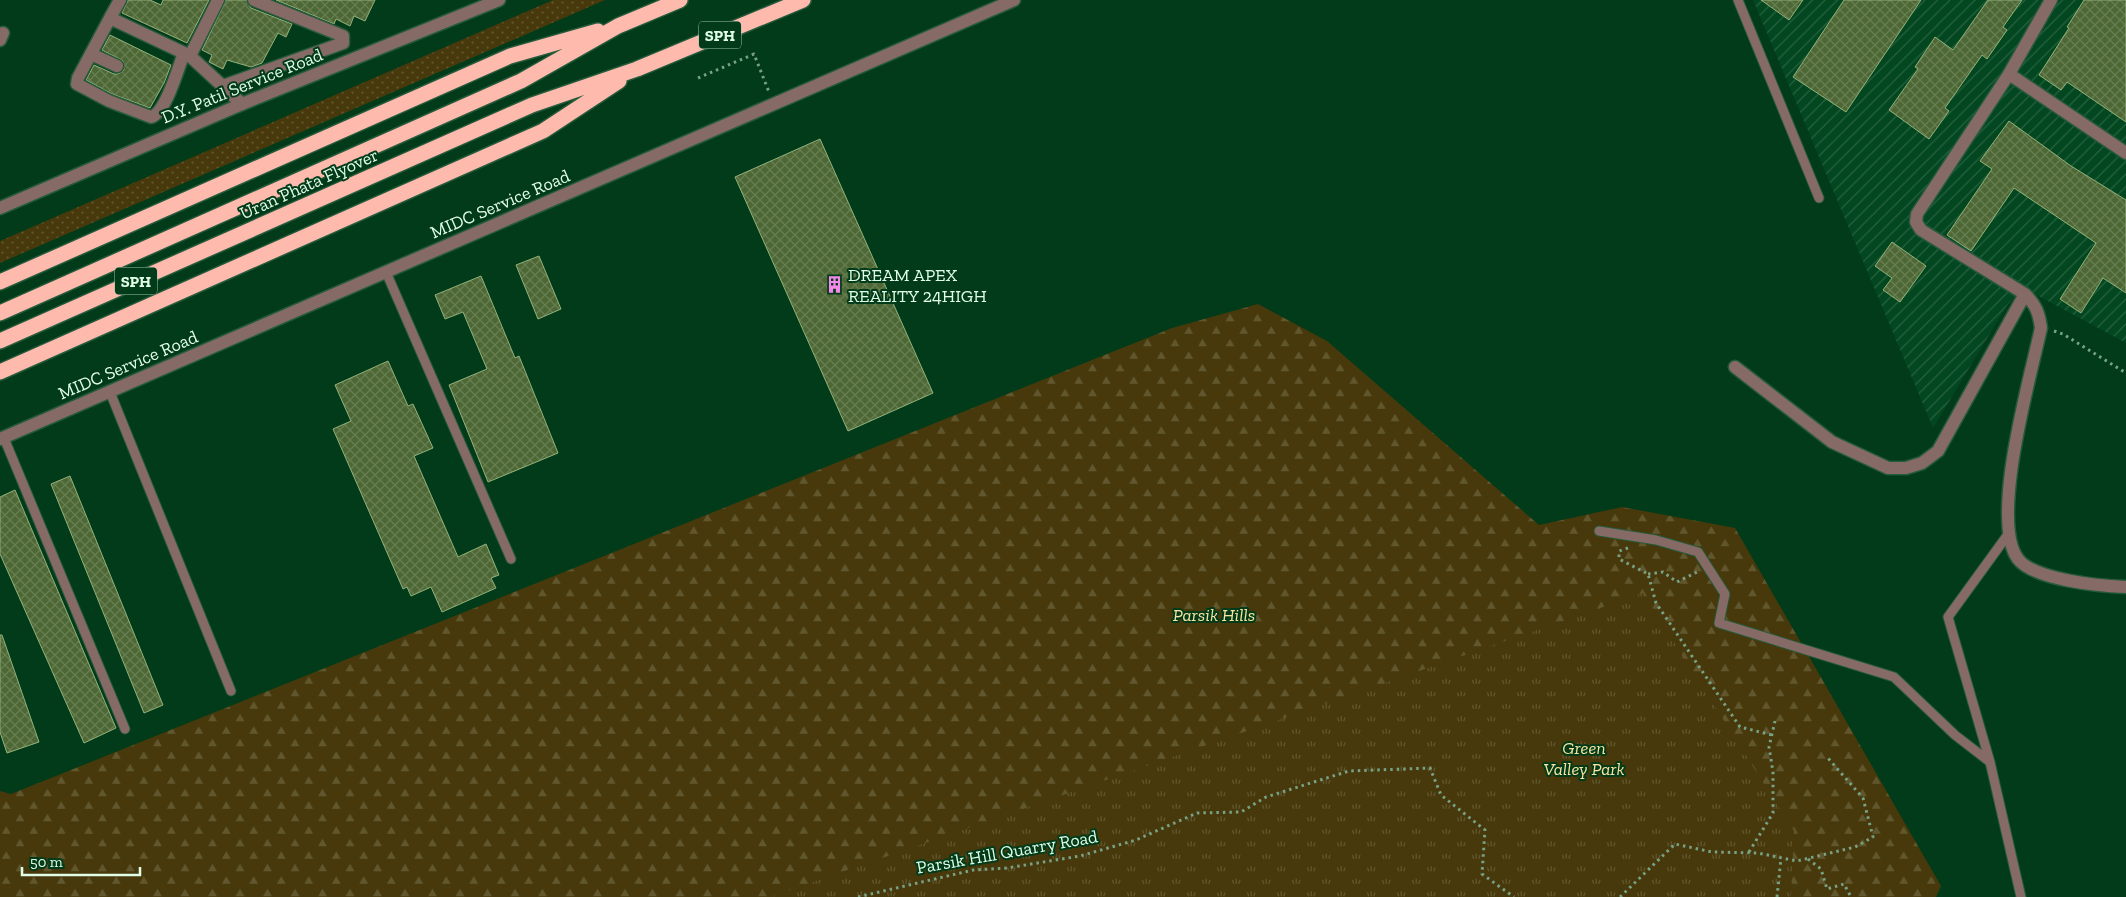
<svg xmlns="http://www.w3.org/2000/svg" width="2126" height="897" font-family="'Zilla Slab',serif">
	<defs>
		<pattern id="industrial-furrows" width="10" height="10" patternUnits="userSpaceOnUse" patternTransform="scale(1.25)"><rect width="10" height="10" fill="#02471f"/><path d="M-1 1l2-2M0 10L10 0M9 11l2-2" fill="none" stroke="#276240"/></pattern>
		<pattern id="grass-dots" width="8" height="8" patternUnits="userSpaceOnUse" patternTransform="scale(1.25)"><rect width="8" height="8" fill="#47390b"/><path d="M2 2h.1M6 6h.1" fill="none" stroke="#61572f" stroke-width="1.8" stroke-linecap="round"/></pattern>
		<pattern id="forest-firs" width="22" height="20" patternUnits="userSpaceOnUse" patternTransform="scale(1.25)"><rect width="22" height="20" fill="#47390b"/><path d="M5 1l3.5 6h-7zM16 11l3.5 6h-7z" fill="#61572f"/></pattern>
		<pattern id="park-tufts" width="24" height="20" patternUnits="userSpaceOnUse" patternTransform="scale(1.25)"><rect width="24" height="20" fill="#47390b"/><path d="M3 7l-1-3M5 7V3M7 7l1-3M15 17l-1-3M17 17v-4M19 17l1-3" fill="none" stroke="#61572f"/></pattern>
		<pattern id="building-cross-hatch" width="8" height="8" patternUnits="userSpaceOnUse" patternTransform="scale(1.25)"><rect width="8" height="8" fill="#4e6835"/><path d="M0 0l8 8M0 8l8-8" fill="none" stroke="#677e52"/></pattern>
	</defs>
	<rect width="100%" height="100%" fill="#013b19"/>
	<path fill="url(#industrial-furrows)" d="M1753 0H2126V343L2022 287 2006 307 1933 428Z"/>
	<path fill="url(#grass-dots)" d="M553 0H605L0 263V241Z"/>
	<path fill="url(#forest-firs)" d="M1258 304 1327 341 1539 525 1622 507 1735 528 1941 886 1936 897H0V791L11 794 1172 328Z"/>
	<path fill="url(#park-tufts)" d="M1643 593 1794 831 1791 897H770Z"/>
	<path fill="url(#building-cross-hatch)" stroke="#94b17b" d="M128 0H150L161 5 163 0H209L187 43 122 13Z
		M226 0H246L251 8 292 24 286 37 278 33 262 63 251 67 227 60 223 69 209 62 212 55 202 50Z
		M276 0H375L365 21 354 16 350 26 336 19 334 24Z
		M1761 0H1803L1789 20Z
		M1844 0H1921L1846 112 1793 77Z
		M1988 0H2022L2003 27 2007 30 1987 59 1982 55 1945 108 1949 111 1929 139 1889 110 1918 69 1915 67 1935 37 1953 50Z
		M2084 0H2126V122L2067 82 2061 90 2039 75 2069 28 2067 27Z
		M110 35 171 65 164 83 150 108 112 94 86 80 94 65 114 74H118L124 70 123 61 102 50Z
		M2009 121 2071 166 2126 200V293L2103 278 2081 313 2060 299 2096 243 2014 188 1971 251 1947 235 1992 169 1980 161Z
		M820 139 933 393 848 431 735 177Z
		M1892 242 1926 266 1900 302 1883 290 1892 278 1875 266Z
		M539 256 561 309 538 319 516 265Z
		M481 276 515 358 519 356 558 453 488 482 449 385 487 369 463 312 445 319 435 295Z
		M388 361 408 406 413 404 433 448 414 456 458 557 486 544 499 575 491 578 496 588 442 612 431 587 411 596 407 587 403 589 333 429 351 421 335 385Z
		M70 476 163 705 144 713 51 484Z
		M15 490 116 728 84 743 0 554V497Z
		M0 635H2L39 742 7 753 0 732Z"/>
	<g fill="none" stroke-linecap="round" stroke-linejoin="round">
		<defs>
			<path id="service" d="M1738 0 1819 198
				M386 272 511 559
				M110 392 231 691
				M4 438 125 729
				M1599 531 1656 540 1698 552 1725 594 1719 623 1894 677 1955 735 1990 762
				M2009 533 1948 617 1990 762 2021 897"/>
			<path id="minor" d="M218 0 190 56 242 104
				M2051 0 2009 74 2126 153
				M110 18 120 0
				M0 40 3 33
				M184 53C178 68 166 113 151 117L109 101 77 84 78 78 110 18 184 53 190 56
				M91 54 117 66
				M2009 74 1917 214 1916 222 1921 230 2025 294C2036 305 2039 313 2041 328 2031 375 1989 520 2018 559 2034 580 2100 586 2126 587
				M223 86 343 43V36L254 0
				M1735 367 1832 442 1888 468H1906L1922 463 1938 451 2025 294"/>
			<path id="tertiary" d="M0 208 242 104 499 0
				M0 439 1014 0"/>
			<path id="motorway" d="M0 282 510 56 598 31
				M0 313 521 81 618 26 680 0
				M0 341 532 105 637 69 803 0
				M0 372 543 131 619 81"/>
		</defs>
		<use href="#service" stroke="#255a3a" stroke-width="11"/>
		<use href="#minor" stroke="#255a3a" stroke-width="15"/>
		<use href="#tertiary" stroke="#255a3a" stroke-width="15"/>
		<use href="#motorway" stroke="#255a3a" stroke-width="18"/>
		<path stroke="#78a186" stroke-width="3" stroke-dasharray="2.5 4" stroke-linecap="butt" d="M698 78 754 54 769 92
			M2054 331 2063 334 2126 373
			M1628 548 1619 551V559L1648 574 1656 603 1740 727 1772 735
			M1648 574 1663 572 1677 582 1699 571
			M1749 852 1773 813V772L1769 747 1775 721
			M1808 859 1821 869 1827 889 1844 884 1851 897
			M858 897 973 870 1007 868 1080 856 1136 840 1197 813 1241 812 1266 797 1349 771 1430 768 1441 795 1485 830 1482 874 1514 897
			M1620 897 1675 844 1712 852 1758 853 1797 861 1855 847 1873 837 1863 798 1827 757
			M1777 897 1781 858"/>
		<use href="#service" stroke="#866a65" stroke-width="9"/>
		<use href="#minor" stroke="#866a65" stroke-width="12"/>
		<use href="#tertiary" stroke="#866a65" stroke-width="12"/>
		<use href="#motorway" stroke="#febaad" stroke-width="15"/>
	</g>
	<defs>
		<symbol id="building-bare" viewBox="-9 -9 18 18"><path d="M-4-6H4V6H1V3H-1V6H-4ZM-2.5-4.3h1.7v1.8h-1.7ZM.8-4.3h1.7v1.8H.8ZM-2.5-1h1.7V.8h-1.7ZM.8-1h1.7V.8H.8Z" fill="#f788eb" stroke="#013b19" stroke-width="2.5" paint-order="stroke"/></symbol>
	</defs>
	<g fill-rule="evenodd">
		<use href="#building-bare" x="822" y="272" width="25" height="25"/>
	</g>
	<g text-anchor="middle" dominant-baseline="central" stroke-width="4" stroke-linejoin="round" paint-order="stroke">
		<g fill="#013b19" stroke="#9ec3a9" stroke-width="1">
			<rect x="699" y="21.5" width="42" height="27" rx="4"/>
			<rect x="115" y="267.5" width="42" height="27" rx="4"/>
		</g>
		<g font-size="16" font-weight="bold" fill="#e2fde7">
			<text x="720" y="35">SPH</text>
			<text x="136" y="281">SPH</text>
		</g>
		<g font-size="18" fill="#e2fde7" stroke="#013b19">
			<text transform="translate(242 86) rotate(-22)">D.Y. Patil Service Road</text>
			<text transform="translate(309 184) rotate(-24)">Uran Phata Flyover</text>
			<text transform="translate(500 204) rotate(-23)">MIDC Service Road</text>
			<text transform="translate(128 365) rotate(-23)">MIDC Service Road</text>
			<text transform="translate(1007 852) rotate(-10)">Parsik Hill Quarry Road</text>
		</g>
		<g font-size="18" fill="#e2fde7" stroke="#013b19" text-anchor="start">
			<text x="848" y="275">DREAM APEX<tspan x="848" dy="21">REALITY 24HIGH</tspan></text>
		</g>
		<g font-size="18" font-style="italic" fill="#fae39f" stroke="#013b19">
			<text x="1214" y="615">Parsik Hills</text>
			<text x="1584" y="748">Green<tspan x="1584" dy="21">Valley Park</tspan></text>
		</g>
	</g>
	<path d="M22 867v8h118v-8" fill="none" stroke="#e2fde7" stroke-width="2.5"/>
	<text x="30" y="867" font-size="15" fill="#e2fde7" stroke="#013b19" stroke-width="4" paint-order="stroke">50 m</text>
</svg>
